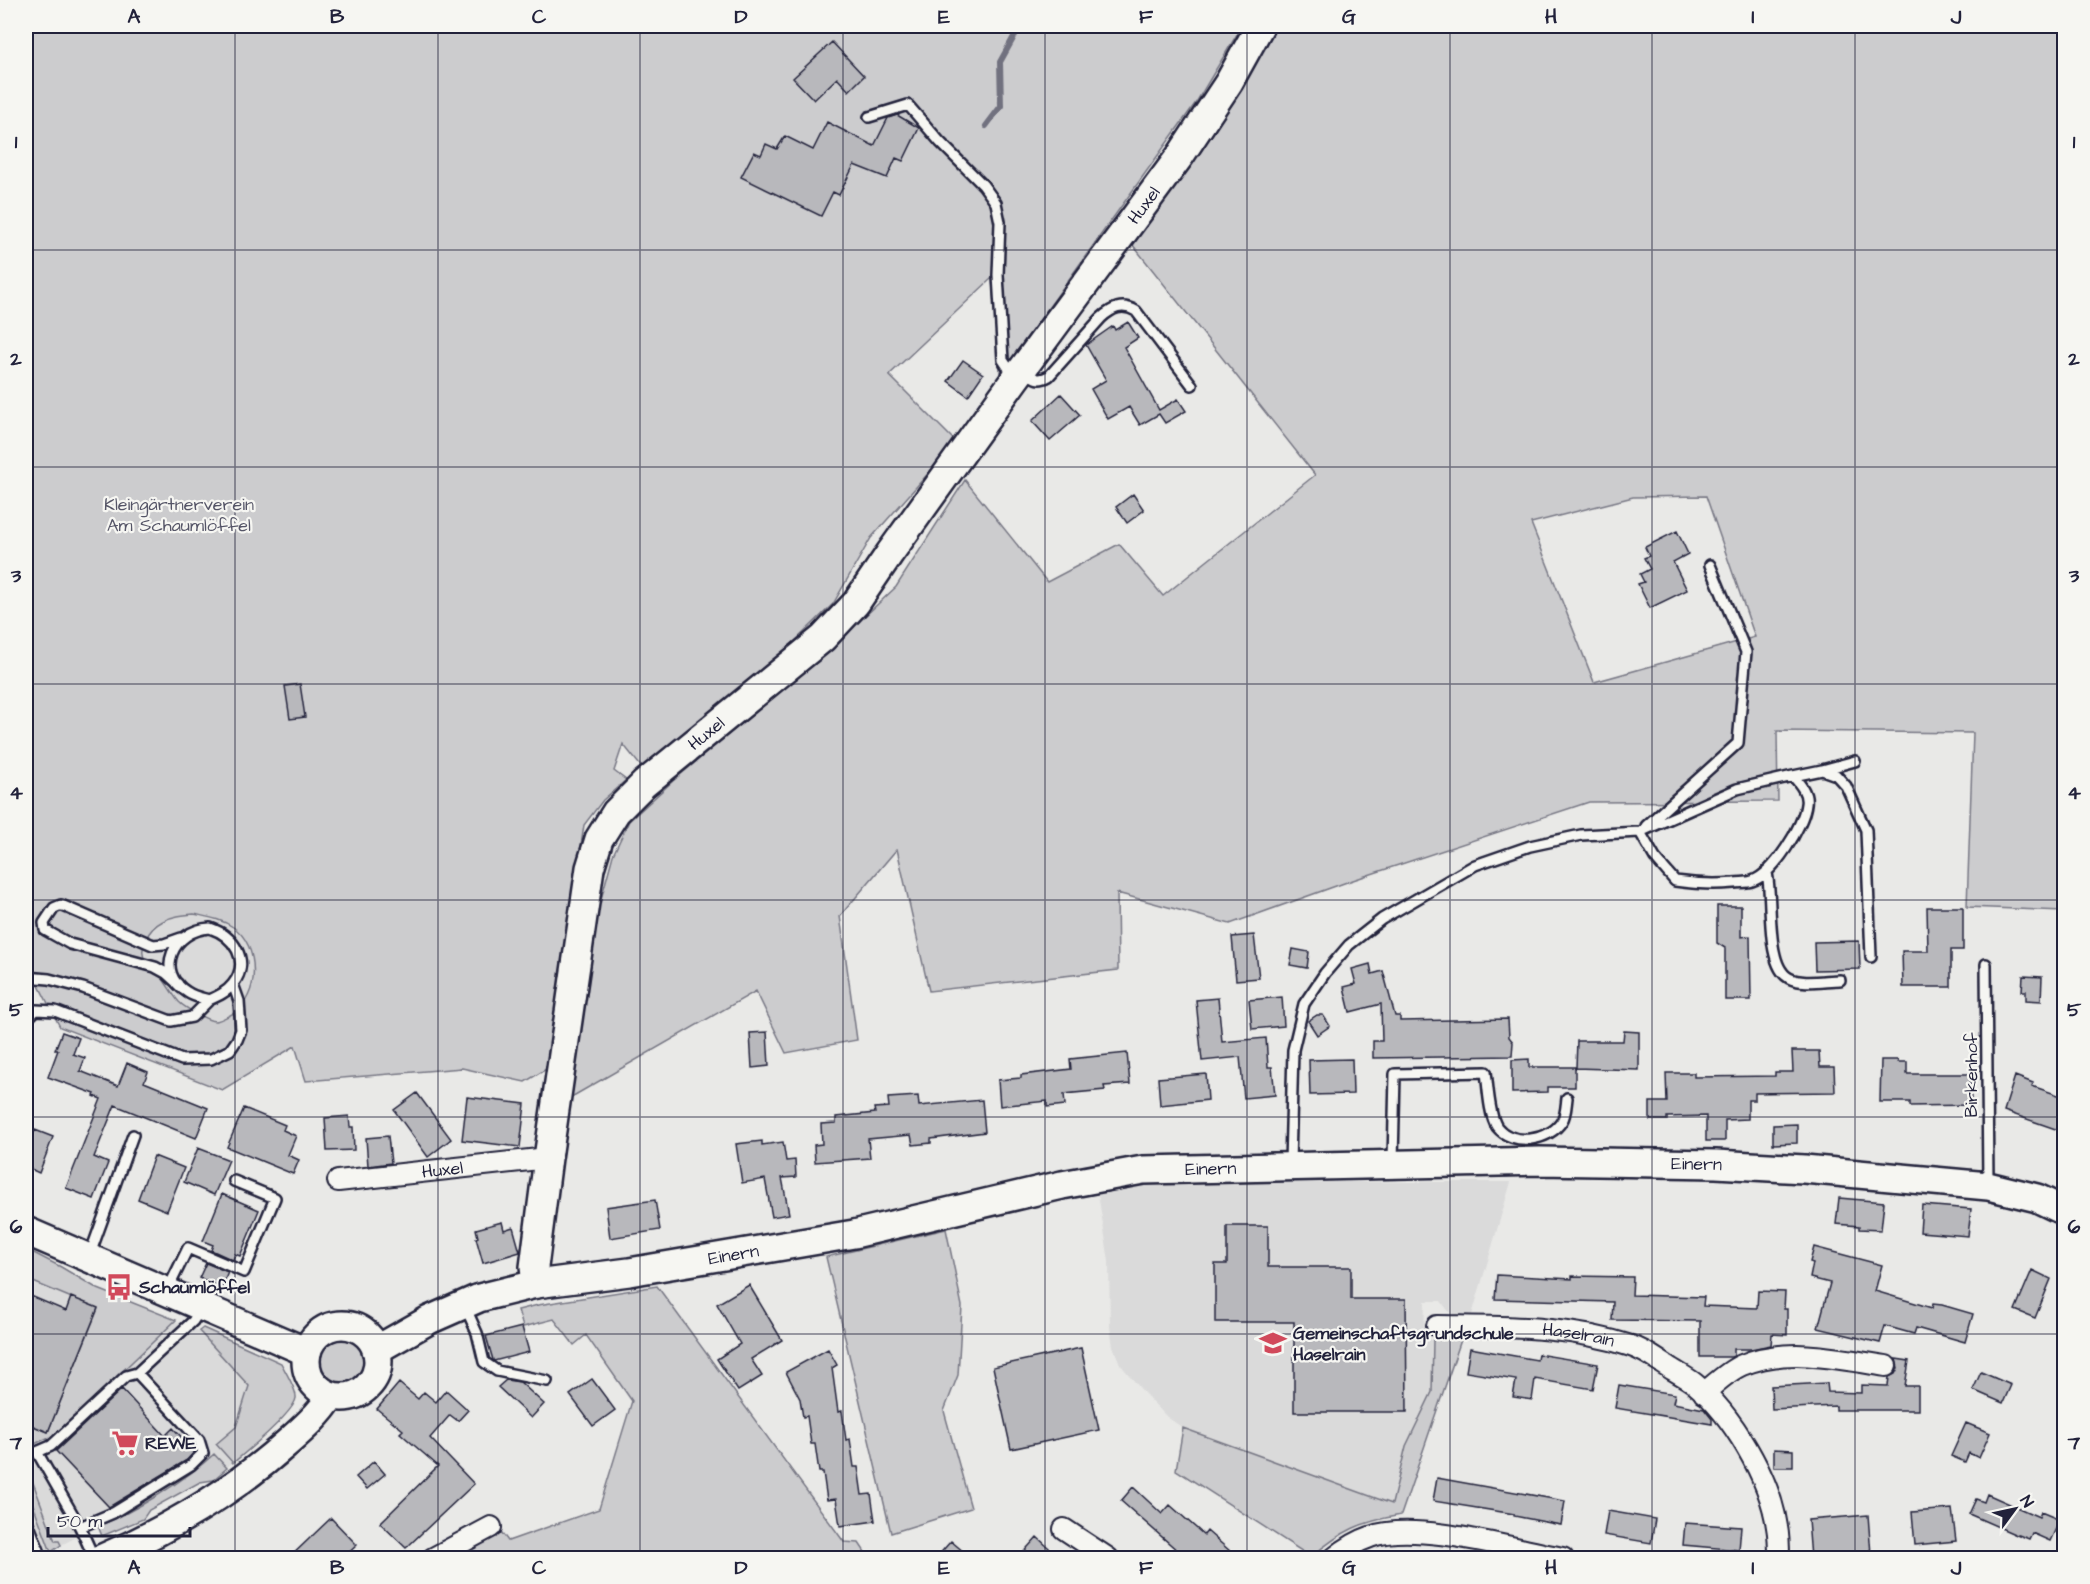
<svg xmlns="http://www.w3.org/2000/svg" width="2090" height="1584" font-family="'Architects Daughter',sans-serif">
	<rect width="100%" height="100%" fill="#e9e9e7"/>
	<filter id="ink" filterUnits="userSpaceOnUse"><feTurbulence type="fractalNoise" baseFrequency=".0167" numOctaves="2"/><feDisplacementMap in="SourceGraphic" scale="12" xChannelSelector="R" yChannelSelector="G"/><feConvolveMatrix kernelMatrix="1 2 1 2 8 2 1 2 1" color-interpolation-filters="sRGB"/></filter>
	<g filter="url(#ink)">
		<path fill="#dadada" d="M194 914 218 919 234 927 243 936 250 950 253 965V977L248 995 233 1014 215 1021 202 1017 179 1003 166 984 146 962 143 950 146 938 162 921 177 916Z
			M1203 1182H1511L1472 1315 1452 1316 1441 1301H1425L1424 1339 1433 1340 1432 1392 1406 1446 1392 1504 1183 1428 1167 1417 1145 1394 1120 1364 1113 1346 1110 1327 1109 1261 1098 1194 1153 1184Z
			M26 1249 61 1267 98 1289 199 1331 203 1328 278 1360 281 1363 296 1393 294 1404 279 1421 213 1480 200 1482 149 1510 143 1519 102 1536 98 1526 61 1545 59 1548 26 1558Z"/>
		<path fill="#ccccce" stroke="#777784" stroke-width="1.5" fill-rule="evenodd" d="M26 26H1242L1197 101 1000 375 992 278 889 375 956 442 871 538 833 604 758 677 643 769 623 744 614 771 626 780 603 800 584 825 548 1068 525 1082 462 1068 306 1081 295 1046 222 1090 60 1027 26 960ZM194 914C207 917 221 919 233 927 260 945 261 997 232 1014 228 1016 219 1021 215 1021 207 1021 184 1007 179 1002 173 995 168 986 163 979 158 973 151 969 147 963 136 949 149 928 163 921 172 916 183 915 194 914Z
			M1270 26H2064V911L1967 907 1973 733 1777 731 1778 801 1589 802 1347 882 1230 924 1117 893 1118 970 929 991 897 849 840 916 857 1040 786 1053 756 991 568 1099 597 914 613 855 629 821 674 780 817 661 896 587 965 480 1047 582 1119 544 1163 596 1315 475 1132 244 1195 156ZM1706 496 1755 637 1594 682 1531 523 1633 497Z
			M946 1229 962 1306 958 1375 944 1411 971 1508 891 1533 826 1257Z
			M26 1249 61 1267 98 1289 176 1320 49 1441 47 1438 26 1448V1423L48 1432 98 1309 26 1279Z
			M657 1286 844 1542 859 1543 869 1558H455L502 1533 508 1541 599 1509 632 1401 586 1335 574 1345 554 1319 523 1327 518 1310 538 1305Z
			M203 1328 281 1363C285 1371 297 1390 296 1398 295 1412 246 1452 233 1463L216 1444 236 1427 249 1386 199 1331Z
			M1462 1337 1401 1515C1360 1522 1343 1530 1311 1557L1176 1470 1183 1428 1392 1504 1406 1446 1432 1392 1433 1340Z
			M318 1361a23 23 0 1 1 46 0a23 23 0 1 1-46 0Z
			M214 1454 227 1468 213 1480 200 1482 149 1510 143 1519 102 1536 98 1526C134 1512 186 1480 214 1454Z
			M26 1464 55 1541H59L61 1545 51 1552 26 1486Z"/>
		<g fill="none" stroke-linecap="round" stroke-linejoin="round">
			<path stroke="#71717f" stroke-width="6" d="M986 126 1001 106 1000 62 1020 26"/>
		</g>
		<path fill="#b8b8bc" stroke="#22223b" stroke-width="1.5" d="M832 42 864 76 849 91 837 78 814 100 793 78Z
			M897 115 919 128 903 161 896 158 887 178 854 165 839 195 833 192 821 216 741 177 754 152 761 155 766 144 777 149 785 136 813 150 827 122 874 146 888 118Z
			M1128 322 1138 338 1124 347 1159 410 1178 399 1186 411 1165 423 1159 414 1140 425 1129 407 1108 419 1091 389 1106 380 1086 345 1113 326 1115 330Z
			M963 360 983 374 968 396 948 381Z
			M1061 394 1080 415 1050 441 1032 421Z
			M1133 494 1144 510 1127 523 1116 507Z
			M1677 531 1688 554 1673 562 1687 590 1650 608 1638 584 1644 582 1640 574 1650 569 1644 558 1649 556 1645 547Z
			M300 684 305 717 290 719 285 686Z
			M1717 906H1741V937L1750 936 1751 1000H1725V948L1717 943Z
			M1927 907H1963V950H1951V987H1903L1902 951H1928Z
			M1254 935 1259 978 1236 980 1232 937Z
			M1859 941 1860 969 1815 970 1814 942Z
			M1293 949 1309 952 1307 968 1290 965Z
			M1370 964 1372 974 1383 971 1395 1016H1400V1021L1508 1019 1509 1037 1513 1042 1512 1056 1373 1058V1041H1382L1381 1004 1350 1012 1344 987 1356 984 1352 969Z
			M2023 976 2042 977 2041 1001 2026 1000V991H2022Z
			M1282 997 1284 1026 1252 1029 1249 1000Z
			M1218 998 1222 1042 1266 1038 1268 1067H1272L1275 1095 1244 1098 1240 1057 1202 1061 1196 1000Z
			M1317 1015H1323L1330 1026 1317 1035 1308 1021Z
			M1624 1031 1639 1032V1070L1576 1068 1577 1041H1623Z
			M62 1032 79 1038 73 1054 85 1058 80 1071 118 1086 127 1063 148 1072 144 1082 208 1108 196 1138 115 1105 94 1157 108 1163 94 1199 66 1188 101 1099 94 1096 95 1094 48 1077 58 1050H55Z
			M767 1032 769 1066 752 1068 750 1033Z
			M1792 1051H1819L1820 1067H1834L1835 1092 1755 1093V1100H1748V1119L1725 1120V1141H1706V1116L1667 1117V1120H1650V1102H1667L1666 1073H1694V1077L1775 1076V1072H1793Z
			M1127 1053 1130 1084 1104 1086 1105 1090 1064 1094 1065 1105 1047 1107V1101L1000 1106 998 1080 1021 1078V1075L1071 1069 1070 1059Z
			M1352 1059 1353 1094 1310 1095 1309 1060Z
			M1529 1059V1067H1575V1087H1548V1092L1512 1093V1060Z
			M1881 1060H1897L1898 1062H1907V1074H1970L1971 1105 1910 1106V1102H1880Z
			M1206 1074 1208 1100 1160 1105 1158 1078Z
			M2015 1076 2033 1083 2032 1086 2064 1097V1132L2004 1111Z
			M417 1093 451 1139 428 1157 394 1110Z
			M918 1096 919 1106 982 1100 985 1132 931 1139V1143L913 1145 911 1135 868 1139 870 1158 815 1162 814 1145 822 1144 821 1124 836 1123V1117L875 1113 874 1108 889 1107 888 1098Z
			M467 1097 525 1104 520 1147 462 1140Z
			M244 1108 285 1125 283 1130 296 1136 288 1155 299 1160 293 1174 227 1147Z
			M349 1116 350 1127H353L354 1150 327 1151 325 1118Z
			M1797 1124V1143L1773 1144V1125Z
			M35 1130 53 1137 39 1173 26 1167V1140L30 1142Z
			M388 1136 391 1163 368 1166 366 1138Z
			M762 1141V1145L783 1142 786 1161 795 1160 796 1177 782 1178 789 1214 772 1217 765 1179 742 1183 736 1144Z
			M198 1148 229 1160 214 1195 184 1182Z
			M154 1156 184 1168 167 1211 138 1199Z
			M222 1194 259 1210 240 1256 235 1254 233 1260 211 1250 213 1245 203 1241Z
			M1839 1198 1884 1202 1881 1230 1859 1229V1226L1836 1224Z
			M655 1200 660 1230 610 1238 606 1207Z
			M1922 1205 1971 1209 1968 1236 1920 1232Z
			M502 1222 504 1230 513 1227 520 1252 483 1263 476 1238 478 1237 476 1229Z
			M1227 1226H1268V1267H1351V1299H1406L1407 1412H1294V1322H1215V1264H1227Z
			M1814 1247 1882 1265 1875 1291 1932 1308 1933 1304 1942 1305 1973 1314 1965 1342 1916 1328 1914 1334 1885 1326 1880 1343 1818 1328 1830 1283 1810 1278 1813 1263 1810 1262Z
			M206 1263 228 1272 222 1287 199 1278Z
			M2032 1270 2051 1279 2035 1318 2015 1310Z
			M1497 1275 1572 1279V1276L1633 1277 1632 1295 1704 1297 1703 1306 1757 1308 1758 1291 1785 1292 1784 1309H1787V1335L1772 1334 1771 1345 1751 1349H1734V1356L1731 1357H1700V1321L1612 1320 1613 1302 1495 1299Z
			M749 1285 782 1340 751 1359 762 1376 738 1391 717 1359 740 1344 717 1304Z
			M26 1294 66 1311 71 1297 98 1308 48 1432 26 1423Z
			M522 1327 529 1352 494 1361 493 1360 486 1336Z
			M1081 1348 1099 1430 1011 1449 993 1367Z
			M1470 1348 1537 1360 1538 1354 1598 1364 1593 1389 1535 1379 1532 1400 1513 1397 1516 1380 1466 1372Z
			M828 1349 837 1365 832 1368 838 1412 842 1411 846 1440 850 1439 854 1467H858L862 1495 871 1494 875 1521 840 1526 836 1499 827 1500 823 1472H819L815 1444H811L807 1416 803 1417 800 1399 786 1372Z
			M1896 1359 1909 1361 1905 1386H1918V1410H1836V1406L1772 1409 1771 1386 1827 1383 1828 1392 1861 1393V1385L1888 1386 1889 1377 1895 1374 1898 1368Z
			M1981 1372 2011 1385 2003 1403 1973 1390Z
			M592 1379 615 1410 593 1426 570 1395Z
			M506 1380 520 1382 544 1404 531 1418 498 1387Z
			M399 1383 418 1399 424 1392 436 1402 446 1390 468 1410 458 1421 450 1415 430 1438 474 1484 406 1548 380 1523 438 1466 400 1433 403 1430 377 1409Z
			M1619 1385 1675 1394 1673 1403 1704 1409 1712 1419V1424L1615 1408Z
			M122 1389 165 1436 173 1428 195 1451 187 1460 109 1507 56 1451Z
			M1966 1423 1990 1433 1979 1458 1969 1453 1965 1462 1951 1456Z
			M1774 1449 1793 1450V1467H1774Z
			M374 1461 385 1474 367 1489 356 1477Z
			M1437 1478 1565 1501 1561 1525 1514 1516V1514L1433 1501Z
			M1133 1487 1162 1514 1170 1505 1204 1535 1207 1531 1238 1558H1186L1121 1501Z
			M1987 1494 2039 1517 2041 1512 2060 1520 2050 1541 2032 1533 2029 1539 2019 1535V1536L1969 1514 1976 1499 1984 1502Z
			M1952 1509 1956 1541 1915 1545 1912 1512Z
			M1608 1511 1655 1519 1651 1543 1604 1535Z
			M1868 1515 1871 1554 1811 1558 1808 1520Z
			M331 1518 357 1545 343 1558H289Z
			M1685 1523 1741 1527 1739 1550 1683 1545Z
			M1037 1537 1060 1558H1018Z
			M951 1541 971 1558H936Z"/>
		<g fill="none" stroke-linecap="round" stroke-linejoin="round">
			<defs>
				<path id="lane" d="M869 117 908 105 940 142 983 185 996 203 1000 222 998 275 1003 360 1013 375
					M1024 371C1034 378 1038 382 1049 376L1101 318C1112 308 1122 303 1136 311L1192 385
					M1822 770 1855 761
					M1793 776 1822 770 1836 775 1846 786 1866 830 1871 957
					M1646 826 1738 743 1746 652 1710 565
					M1767 873C1773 899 1765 965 1789 978 1802 985 1825 980 1840 980
					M210 928C234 936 251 961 233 984 227 992 218 996 209 1000 202 998 194 997 187 992 154 972 173 930 210 928Z
					M1986 964 1988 1183
					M26 977 49 979 83 988 171 1021 192 1017 209 1000
					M178 984 166 973 155 967 70 944 45 930 44 923 54 908 61 905 153 945 164 944 181 938
					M26 1020 36 1010 55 1011 182 1060 211 1059 230 1050 237 1040 241 1030 239 1001 233 984
					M1393 1161 1395 1074 1486 1072C1488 1086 1489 1116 1497 1127 1513 1147 1550 1141 1562 1121 1566 1115 1566 1105 1567 1098
					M1290 1163 1293 1050 1304 1004 1325 973 1349 945 1382 919 1475 865 1530 846 1581 835 1640 832 1655 858 1675 881C1696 884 1712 885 1734 883 1740 882 1747 883 1752 881 1773 875 1804 825 1806 804 1808 793 1800 784 1793 776L1737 789 1640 832
					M89 1257 133 1135
					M168 1289 188 1248 244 1272 275 1198 234 1181
					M465 1306 477 1333 484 1362 497 1371 547 1381
					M26 1518 42 1558
					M80 1527 113 1513 191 1465 203 1453 199 1440 137 1373 193 1321 201 1309
					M94 1558 80 1527 37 1452 51 1446 126 1376 137 1373"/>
				<g id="street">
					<path id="s1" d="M338 1181 548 1158"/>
					<path id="s2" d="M1437 1326C1503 1327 1567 1325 1631 1346 1644 1350 1656 1359 1667 1366 1676 1372 1686 1377 1694 1383 1732 1414 1770 1478 1777 1527 1779 1537 1779 1548 1779 1558"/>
					<path d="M1704 1393C1716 1383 1728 1371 1742 1365 1788 1346 1838 1359 1886 1366"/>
					<path d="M1064 1529 1108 1558"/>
					<path d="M433 1558 491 1527"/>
					<path d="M1334 1558C1344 1550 1358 1541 1370 1537 1415 1520 1514 1549 1563 1558"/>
				</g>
				<g id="secondary">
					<path d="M26 1231 307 1352"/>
					<path id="s3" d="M536 1284 534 1267 548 1158 590 868 599 839 616 812 644 784 823 638 856 603 890 553 1015 379 1180 156 1229 82 1260 26"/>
					<circle cx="342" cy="1361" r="36"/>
					<path id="s4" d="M376 1350 429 1320 479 1298 536 1284 629 1272 854 1234 1062 1185 1143 1170 1540 1161 1716 1164 1804 1169 1988 1186 2037 1198 2064 1211"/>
					<path d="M103 1558C170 1529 232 1492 287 1443 303 1429 320 1414 331 1396"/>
				</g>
			</defs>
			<use href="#lane" stroke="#22223b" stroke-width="14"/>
			<use href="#street" stroke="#22223b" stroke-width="24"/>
			<use href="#secondary" stroke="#22223b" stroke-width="32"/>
			<use href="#lane" stroke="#f6f6f2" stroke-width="9"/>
			<use href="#street" stroke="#f6f6f2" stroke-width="20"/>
			<use href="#secondary" stroke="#f6f6f2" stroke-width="27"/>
		</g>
	</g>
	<path fill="none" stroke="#22223b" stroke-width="1.5" stroke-opacity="0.55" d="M235 26V1558M438 26V1558M640 26V1558M843 26V1558M1045 26V1558M1247 26V1558M1450 26V1558M1652 26V1558M1855 26V1558M26 250H2064M26 467H2064M26 684H2064M26 900H2064M26 1117H2064M26 1334H2064"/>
	<defs>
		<symbol id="bus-bare" viewBox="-9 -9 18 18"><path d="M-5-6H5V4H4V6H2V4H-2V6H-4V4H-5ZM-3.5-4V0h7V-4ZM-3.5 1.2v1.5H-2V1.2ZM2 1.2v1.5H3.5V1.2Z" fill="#d1495b" stroke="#f6f6f2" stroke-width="2.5" paint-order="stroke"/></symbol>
		<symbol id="school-bare" viewBox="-9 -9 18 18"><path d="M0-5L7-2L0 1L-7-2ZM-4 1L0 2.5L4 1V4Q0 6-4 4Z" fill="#d1495b" stroke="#f6f6f2" stroke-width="2.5" paint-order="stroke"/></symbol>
		<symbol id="supermarket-bare" viewBox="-9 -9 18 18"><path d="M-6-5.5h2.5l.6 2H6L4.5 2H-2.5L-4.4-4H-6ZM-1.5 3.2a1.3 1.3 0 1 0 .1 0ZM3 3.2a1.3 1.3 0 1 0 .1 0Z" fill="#d1495b" stroke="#f6f6f2" stroke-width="2.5" paint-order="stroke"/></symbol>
	</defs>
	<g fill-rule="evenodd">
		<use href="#bus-bare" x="100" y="1268" width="38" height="38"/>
		<use href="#school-bare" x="1254" y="1324" width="38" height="38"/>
		<use href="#supermarket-bare" x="106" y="1424" width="38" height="38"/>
	</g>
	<g text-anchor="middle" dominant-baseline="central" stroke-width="4.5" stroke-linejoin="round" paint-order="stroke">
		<g font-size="18" fill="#22223b" stroke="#f6f6f2">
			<text stroke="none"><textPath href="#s3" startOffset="1292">Huxel</textPath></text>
			<text stroke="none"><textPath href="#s3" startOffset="602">Huxel</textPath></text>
			<text transform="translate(1971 1075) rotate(-90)">Birkenhof</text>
			<text stroke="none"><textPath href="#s4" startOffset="1346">Einern</textPath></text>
			<text stroke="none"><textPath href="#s4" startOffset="860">Einern</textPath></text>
			<text stroke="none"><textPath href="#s1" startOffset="105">Huxel</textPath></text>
			<text stroke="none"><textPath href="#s4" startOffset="374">Einern</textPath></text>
			<text stroke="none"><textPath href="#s2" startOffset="142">Haselrain</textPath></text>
		</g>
		<g font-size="18" fill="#555567" stroke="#f6f6f2">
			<text x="179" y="504">Kleingärtnerverein<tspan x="179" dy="21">Am Schaumlöffel</tspan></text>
		</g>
		<g font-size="18" font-weight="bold" fill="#22223b" stroke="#f6f6f2" text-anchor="start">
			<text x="139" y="1287">Schaumlöffel</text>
			<text x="1293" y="1333">Gemeinschaftsgrundschule<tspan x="1293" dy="21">Haselrain</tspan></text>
			<text x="145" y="1443">REWE</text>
		</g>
	</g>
	<rect width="2090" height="1584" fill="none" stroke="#f6f6f2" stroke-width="66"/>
	<g transform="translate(2015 1509) rotate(57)" stroke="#f6f6f2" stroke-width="4.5" paint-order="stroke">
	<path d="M0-4.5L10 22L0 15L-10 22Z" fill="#22223b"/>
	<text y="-9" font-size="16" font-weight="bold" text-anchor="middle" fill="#22223b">N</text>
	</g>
	<path d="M48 1527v9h142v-9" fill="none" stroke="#22223b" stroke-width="3"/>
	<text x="57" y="1527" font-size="18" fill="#22223b" stroke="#f6f6f2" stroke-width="4.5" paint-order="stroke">50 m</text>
	<rect x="33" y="33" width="2024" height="1518" fill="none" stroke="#22223b" stroke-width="2"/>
	<g font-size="20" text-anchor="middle" font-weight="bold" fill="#22223b">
		<text x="134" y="23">A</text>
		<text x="337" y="23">B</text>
		<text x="539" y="23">C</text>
		<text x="741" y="23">D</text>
		<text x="944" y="23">E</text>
		<text x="1146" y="23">F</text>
		<text x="1349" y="23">G</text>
		<text x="1551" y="23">H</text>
		<text x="1753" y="23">I</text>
		<text x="1956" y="23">J</text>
		<text x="16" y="148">1</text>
		<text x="2074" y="148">1</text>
		<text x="16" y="365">2</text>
		<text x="2074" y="365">2</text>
		<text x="16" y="582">3</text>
		<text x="2074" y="582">3</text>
		<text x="16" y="799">4</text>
		<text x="2074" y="799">4</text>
		<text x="16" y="1016">5</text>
		<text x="2074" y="1016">5</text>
		<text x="16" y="1233">6</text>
		<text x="2074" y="1233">6</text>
		<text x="16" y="1449">7</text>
		<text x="2074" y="1449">7</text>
		<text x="134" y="1574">A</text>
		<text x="337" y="1574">B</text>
		<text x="539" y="1574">C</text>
		<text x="741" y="1574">D</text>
		<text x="944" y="1574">E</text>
		<text x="1146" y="1574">F</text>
		<text x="1349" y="1574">G</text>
		<text x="1551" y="1574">H</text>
		<text x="1753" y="1574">I</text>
		<text x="1956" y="1574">J</text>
	</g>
</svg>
